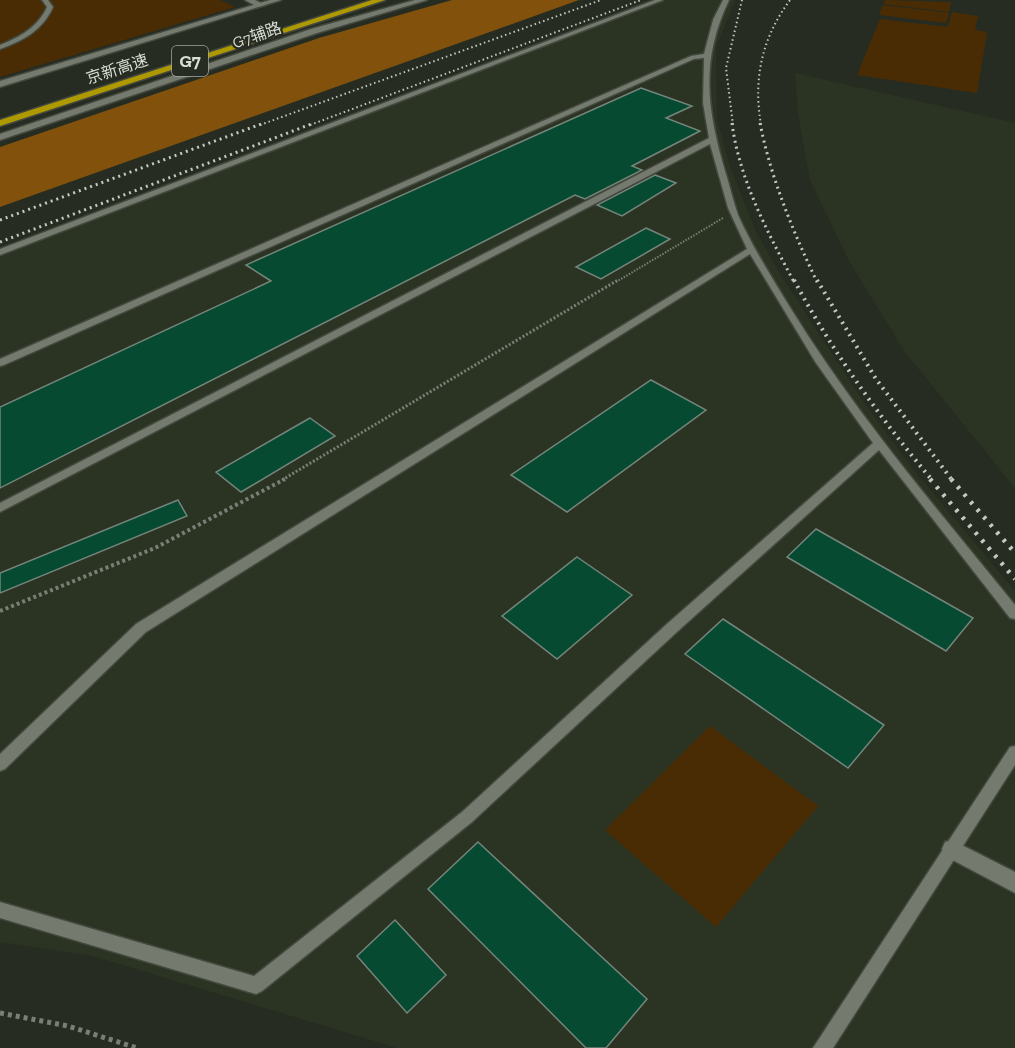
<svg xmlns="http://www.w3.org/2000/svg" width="1015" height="1048" font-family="'Zilla Slab','Noto Sans SC',serif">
	<rect width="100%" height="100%" fill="#262c21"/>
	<path fill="#2b3423" d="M654 0H735L716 48 717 118 729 164 756 232 780 274 863 401 913 469 1015 591V1048H397L93 956 0 942V249Z
		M795 73 1015 123V488L905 352 849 261 810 180 798 113Z"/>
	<path fill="#4a2c04" d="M0 0H220L235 7 0 77Z
		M885 0 951 2 949 12 884 4Z
		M883 5 949 13 946 23 879 15Z
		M952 12 978 16 975 30 987 32 977 93 857 75 880 19 948 27Z
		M710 726 818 806 716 927 605 830Z"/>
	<path fill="#82520c" d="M452 0H579L0 207V147L319 38Z"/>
	<path fill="#074a32" stroke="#75857c" stroke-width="1.5" d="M641 88 692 106 666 118 700 131 632 166 642 170 585 199 575 195 0 488V407L271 281 246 265Z
		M655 175 676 183 622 216 597 205Z
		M646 228 670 239 601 279 576 267Z
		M651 380 706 410 567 512 511 475Z
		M310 418 335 436 241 492 216 472Z
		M178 500 187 516 0 593V573Z
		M816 529 973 618 946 651 787 557Z
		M577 557 632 595 557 659 502 616Z
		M723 619 884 725 848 768 685 654Z
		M478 842 647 999 606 1048H586L428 889Z
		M395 920 446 975 407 1013 357 956Z"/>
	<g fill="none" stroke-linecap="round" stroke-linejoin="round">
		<defs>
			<path id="lane" d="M42 0H48L53 7C43 30 23 41 0 49V45C20 37 38 27 47 7Z
				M655 0H663L0 255V249Z
				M723 0H729C700 61 707 109 725 171 730 186 733 201 738 215 753 248 772 278 791 309 856 414 937 509 1015 605V619L1010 618 879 450 678 631 472 822 262 991 256 994 0 918V902L254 976 462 812 668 623 873 443 816 363 750 254 146 632 5 769 0 771V754L136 624 747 249 728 208 710 144 0 512V503L709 138 703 103 704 58 694 59 4 365 0 366V359L691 56 704 54 713 20Z
				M1015 746V765L833 1048H813L1010 747Z"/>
			<path id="street" d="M245 0H255L265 5 258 7Z
				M952 840 1015 872V893L945 856 942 849 945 842Z"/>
			<path id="secondary" d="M270 0H281L0 87V81Z
				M415 0H427L317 33 0 140V134L311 29Z"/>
			<path id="highway" d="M372 0H385L0 126V120Z"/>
		</defs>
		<use href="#lane" stroke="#44483f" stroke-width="3"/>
		<use href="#street" stroke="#44483f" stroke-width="3"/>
		<use href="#secondary" stroke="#44483f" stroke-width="3"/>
		<use href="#highway" stroke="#44483f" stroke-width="3"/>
		<path stroke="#7a7f76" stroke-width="2" stroke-dasharray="1.5 1.5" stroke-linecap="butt" d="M616 282 723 218"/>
		<path stroke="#7a7f76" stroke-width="3" stroke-dasharray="2 2" stroke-linecap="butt" d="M282 480 618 280"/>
		<path stroke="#7a7f76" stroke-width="4" stroke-dasharray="3 3" stroke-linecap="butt" d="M0 611 155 548 285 479"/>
		<path stroke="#7a7f76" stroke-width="5" stroke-dasharray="4 4" stroke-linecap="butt" d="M0 1013 68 1026 137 1048"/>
		<use href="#lane" fill="#747b6e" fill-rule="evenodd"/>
		<use href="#street" fill="#747b6e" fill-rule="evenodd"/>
		<use href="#secondary" fill="#747b6e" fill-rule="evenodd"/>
		<use href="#highway" fill="#ae9a00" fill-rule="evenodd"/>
		<path stroke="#c5c9c1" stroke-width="2" stroke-dasharray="1.5 3" stroke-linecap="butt" d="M260 125 601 0
			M310 125 641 0
			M733 125 726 68 742 0
			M761 125C753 78 762 38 790 0"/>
		<path stroke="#c5c9c1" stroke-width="3" stroke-dasharray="2 4" stroke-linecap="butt" d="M732 123C739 179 768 233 794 282
			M760 123C771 179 793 231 817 282
			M0 220 264 123
			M0 242 314 123"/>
		<path stroke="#c5c9c1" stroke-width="4" stroke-dasharray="2 5" stroke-linecap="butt" d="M794 280C832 351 880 418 932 480
			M817 280 876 379 952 480"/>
		<path stroke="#c5c9c1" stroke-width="4.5" stroke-dasharray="3 7" stroke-linecap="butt" d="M930 479 1015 579
			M951 479 1015 553"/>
	</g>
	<g text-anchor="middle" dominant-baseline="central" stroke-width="4.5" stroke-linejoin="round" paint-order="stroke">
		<g font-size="16" fill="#d9ddd6" stroke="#262c21">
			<text transform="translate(257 35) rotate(-19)">G7辅路</text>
			<text transform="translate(117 69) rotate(-18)">京新高速</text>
		</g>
		<rect fill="#262c21" stroke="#a3a8a0" stroke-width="1.5" x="172" y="46" width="36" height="30" rx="4.5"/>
		<g font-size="18" font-weight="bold" fill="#d9ddd6">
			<text x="190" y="61">G7</text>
		</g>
	</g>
</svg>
